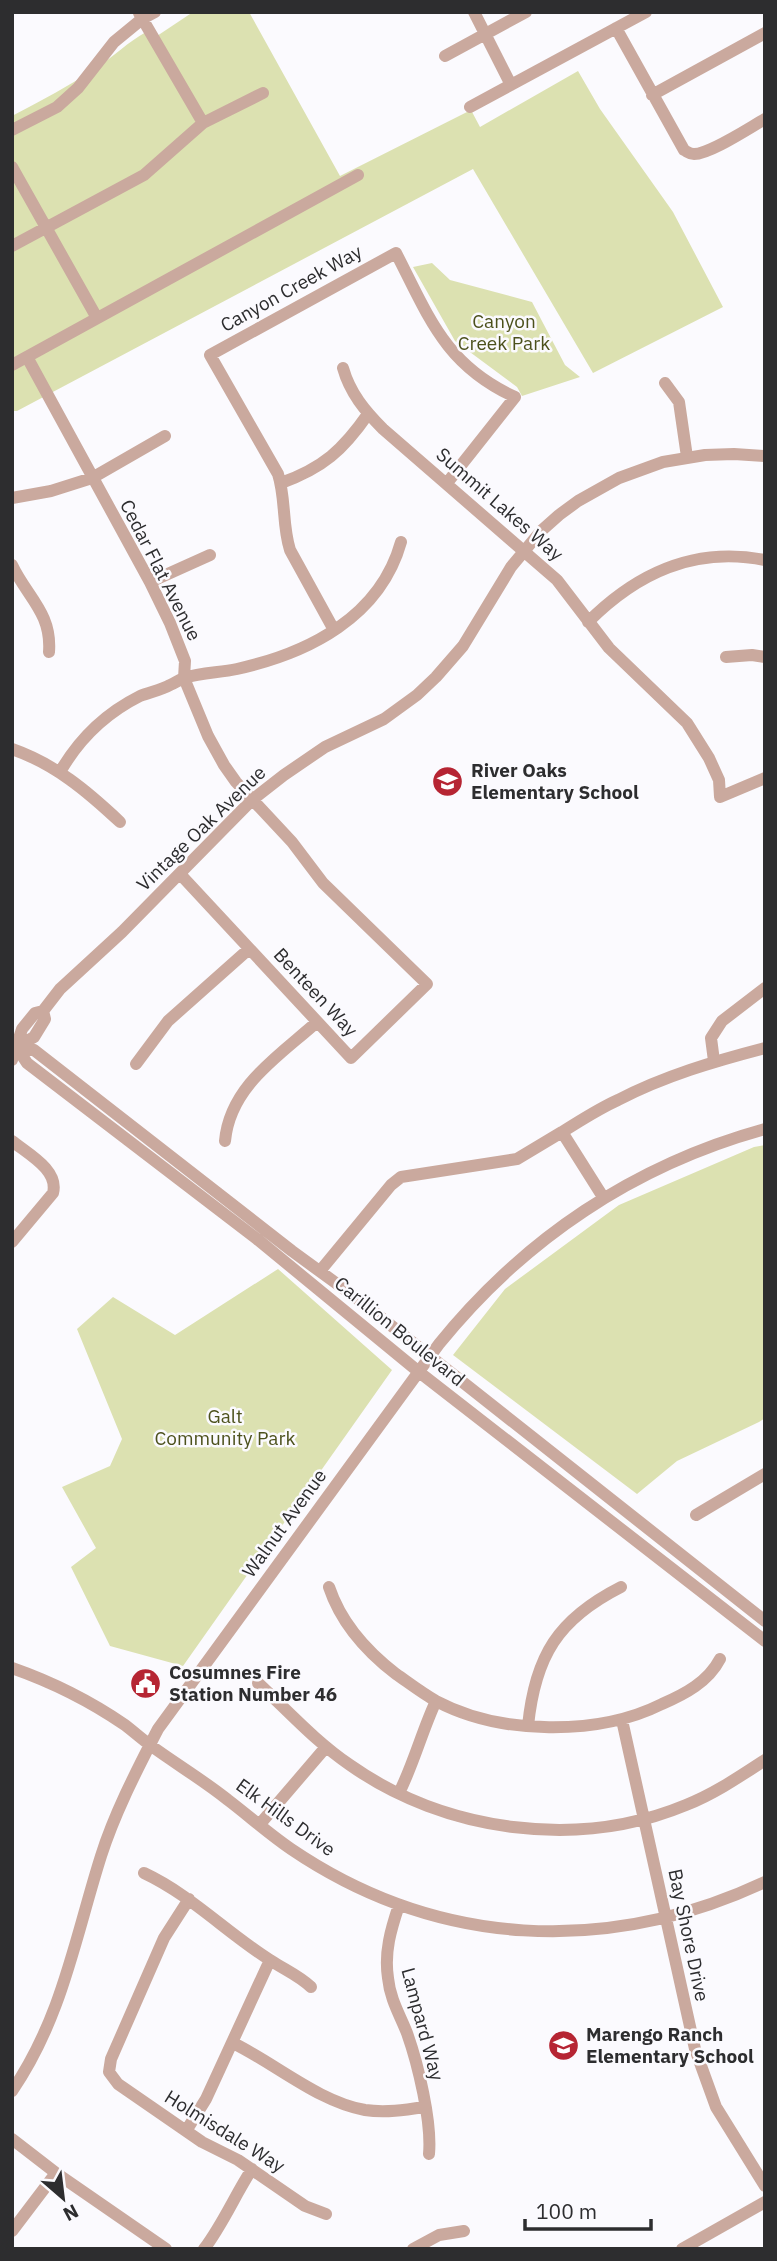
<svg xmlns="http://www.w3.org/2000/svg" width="777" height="2261" font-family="'IBM Plex Sans',sans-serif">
	<rect width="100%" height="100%" fill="#fbfafe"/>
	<path fill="#dce1b1" d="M193 12H249L340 176 471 110 480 127 578 71 600 109 673 212 723 307 593 373 473 169 17 411H12V116C41 101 70 85 98 67 114 56 128 42 146 32L154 38Z
		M432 263 450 280 532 302 565 365 580 377 522 396 517 387 455 341 413 267Z
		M765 1145V1418L759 1422 677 1461 637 1494 453 1355 505 1289 619 1205 754 1147Z
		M278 1269 392 1370 183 1666 110 1646 71 1567 96 1548 62 1487 110 1466 122 1439 77 1329 113 1297 175 1335Z"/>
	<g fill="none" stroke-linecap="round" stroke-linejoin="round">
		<path stroke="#caa99e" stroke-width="12" d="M474 12 511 85
			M139 13 203 123
			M616 28 684 150C688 152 689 154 694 154 710 154 749 128 765 119
			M445 56 526 12
			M652 95 765 33
			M470 107 646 12
			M12 130 57 107 78 88 114 42 142 19 155 12
			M12 167 97 318
			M12 246 144 175 203 123 263 93
			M27 357 150 582 170 623 185 661 184 678 208 736 224 765 236 782 292 842 323 883 427 984 351 1058 180 874
			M12 365 358 175
			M343 368C350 393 365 411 383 429L557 580 609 648 687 723 709 758 719 780 720 797 765 778
			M665 383 679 402 687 457
			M281 483C323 468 343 450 368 414
			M12 498 51 491 92 478 165 436
			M12 565C27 597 52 613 49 652
			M150 582 210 555
			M588 622C637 573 694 546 765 560
			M334 630 290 550C282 525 286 499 278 474L210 355 396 253C429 317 445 365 515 397L447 483
			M726 657 752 655 765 657
			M12 749C55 764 87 791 120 822
			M60 772C79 739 106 713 140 696 150 692 161 690 170 685 175 683 180 679 185 678 201 672 220 673 237 669 309 653 380 617 401 542
			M14 1043 27 1063 257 1239 419 1372 765 1641
			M13 1046 34 1050 292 1251 355 1297 765 1621
			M15 1048 34 1037 45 1019 43 1011
			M12 1060 22 1029 35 1013 43 1011 60 989 122 932 252 800 284 775 325 747 384 719 417 695 436 677 463 646 511 567 541 531 559 515 578 501 619 478 663 462 705 455 734 454 765 456
			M714 1061 711 1038 722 1021 765 988
			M136 1064 168 1021 249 949
			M12 1141C28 1154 59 1170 53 1193L12 1242
			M225 1141C230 1086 279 1056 317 1022
			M603 1197 562 1132C580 1121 598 1109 618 1100 664 1076 715 1061 765 1048
			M320 1271 391 1185 401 1177 517 1159 562 1132
			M696 1515 765 1474
			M329 1587C341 1623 366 1651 396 1674 409 1683 422 1693 436 1701 500 1735 598 1736 662 1704 685 1694 708 1682 720 1659
			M12 1668C52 1682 90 1701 125 1725 134 1732 142 1739 150 1745 176 1764 203 1780 228 1800 249 1816 269 1834 291 1849 437 1948 607 1956 765 1882
			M258 1683C288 1711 316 1742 350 1765 445 1832 578 1850 686 1805 714 1794 739 1777 765 1760
			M622 1720 695 2049 716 2107 765 2186
			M528 1726C535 1656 558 1619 621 1587
			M399 1793C414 1763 422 1731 436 1701
			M260 1824 326 1747
			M144 1873C191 1895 227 1933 270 1960 285 1970 298 1975 311 1987
			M189 1899 164 1938 111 2059 109 2072 118 2084 202 2142 238 2160 305 2206 326 2214
			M399 1905C391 1929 384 1952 388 1978 390 1999 400 2015 407 2033 418 2064 432 2122 429 2154
			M233 2043C276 2064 319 2102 365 2110 385 2113 405 2110 425 2107
			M12 2091C62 2018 75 1938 101 1856 115 1812 137 1770 158 1729L439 1344C524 1239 634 1165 765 1129
			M186 2131 206 2099 270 1960
			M12 2139 56 2173 166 2249
			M12 2231 56 2173
			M204 2249C223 2224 235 2195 252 2169
			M413 2249 439 2235 464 2231
			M682 2249 765 2202"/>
	</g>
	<defs>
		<symbol id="school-disc" viewBox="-11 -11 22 22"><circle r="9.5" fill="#b62533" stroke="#fbfafe"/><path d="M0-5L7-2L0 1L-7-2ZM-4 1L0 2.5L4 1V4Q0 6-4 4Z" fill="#fff"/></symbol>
		<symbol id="civic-disc" viewBox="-11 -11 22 22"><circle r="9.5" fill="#b62533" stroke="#fbfafe"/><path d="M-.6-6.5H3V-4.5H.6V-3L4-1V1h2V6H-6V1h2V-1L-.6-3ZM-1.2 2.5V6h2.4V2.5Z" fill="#fff"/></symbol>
	</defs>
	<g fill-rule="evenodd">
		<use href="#school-disc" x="430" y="764" width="35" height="35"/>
		<use href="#civic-disc" x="128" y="1666" width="35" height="35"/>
		<use href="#school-disc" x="546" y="2028" width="35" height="35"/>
	</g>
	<g text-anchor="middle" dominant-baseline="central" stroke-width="5" stroke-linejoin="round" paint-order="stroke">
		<g font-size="19" fill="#2d2d2f" stroke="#fbfafe">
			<text transform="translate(291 288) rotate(-29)">Canyon Creek Way</text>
			<text transform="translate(500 504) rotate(41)">Summit Lakes Way</text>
			<text transform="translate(161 570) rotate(63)">Cedar Flat Avenue</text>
			<text transform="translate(201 828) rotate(-44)">Vintage Oak Avenue</text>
			<text transform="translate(316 992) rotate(47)">Benteen Way</text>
			<text transform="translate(400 1331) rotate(39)">Carillion Boulevard</text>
			<text transform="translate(284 1523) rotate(-54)">Walnut Avenue</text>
			<text transform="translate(286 1817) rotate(36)">Elk Hills Drive</text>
			<text transform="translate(689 1935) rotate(78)">Bay Shore Drive</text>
			<text transform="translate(423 2024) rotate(75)">Lampard Way</text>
			<text transform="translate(225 2131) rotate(32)">Holmisdale Way</text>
		</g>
		<g font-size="19" fill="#4c511c" stroke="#fbfafe">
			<text x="504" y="321">Canyon<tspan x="504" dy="22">Creek Park</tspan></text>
			<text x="225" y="1416">Galt<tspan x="225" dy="22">Community Park</tspan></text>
		</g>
		<g font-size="19" font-weight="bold" fill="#2d2d2f" stroke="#fbfafe" text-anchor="start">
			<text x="471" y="770">River Oaks<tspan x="471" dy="22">Elementary School</tspan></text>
			<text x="169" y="1672">Cosumnes Fire<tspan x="169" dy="22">Station Number 46</tspan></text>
			<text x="586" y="2034">Marengo Ranch<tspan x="586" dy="22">Elementary School</tspan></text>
		</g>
	</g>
	<rect width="777" height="2261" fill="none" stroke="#2d2d2f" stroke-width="28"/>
	<g transform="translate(63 2198) rotate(152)" stroke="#fbfafe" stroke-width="5" paint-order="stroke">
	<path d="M0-5L12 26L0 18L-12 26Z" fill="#2d2d2f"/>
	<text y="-10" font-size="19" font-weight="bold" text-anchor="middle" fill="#2d2d2f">N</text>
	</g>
	<path d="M525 2219v10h126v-10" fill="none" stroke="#2d2d2f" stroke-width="3.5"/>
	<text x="536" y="2219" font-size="21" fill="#2d2d2f" stroke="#fbfafe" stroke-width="5" paint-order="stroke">100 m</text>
</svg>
